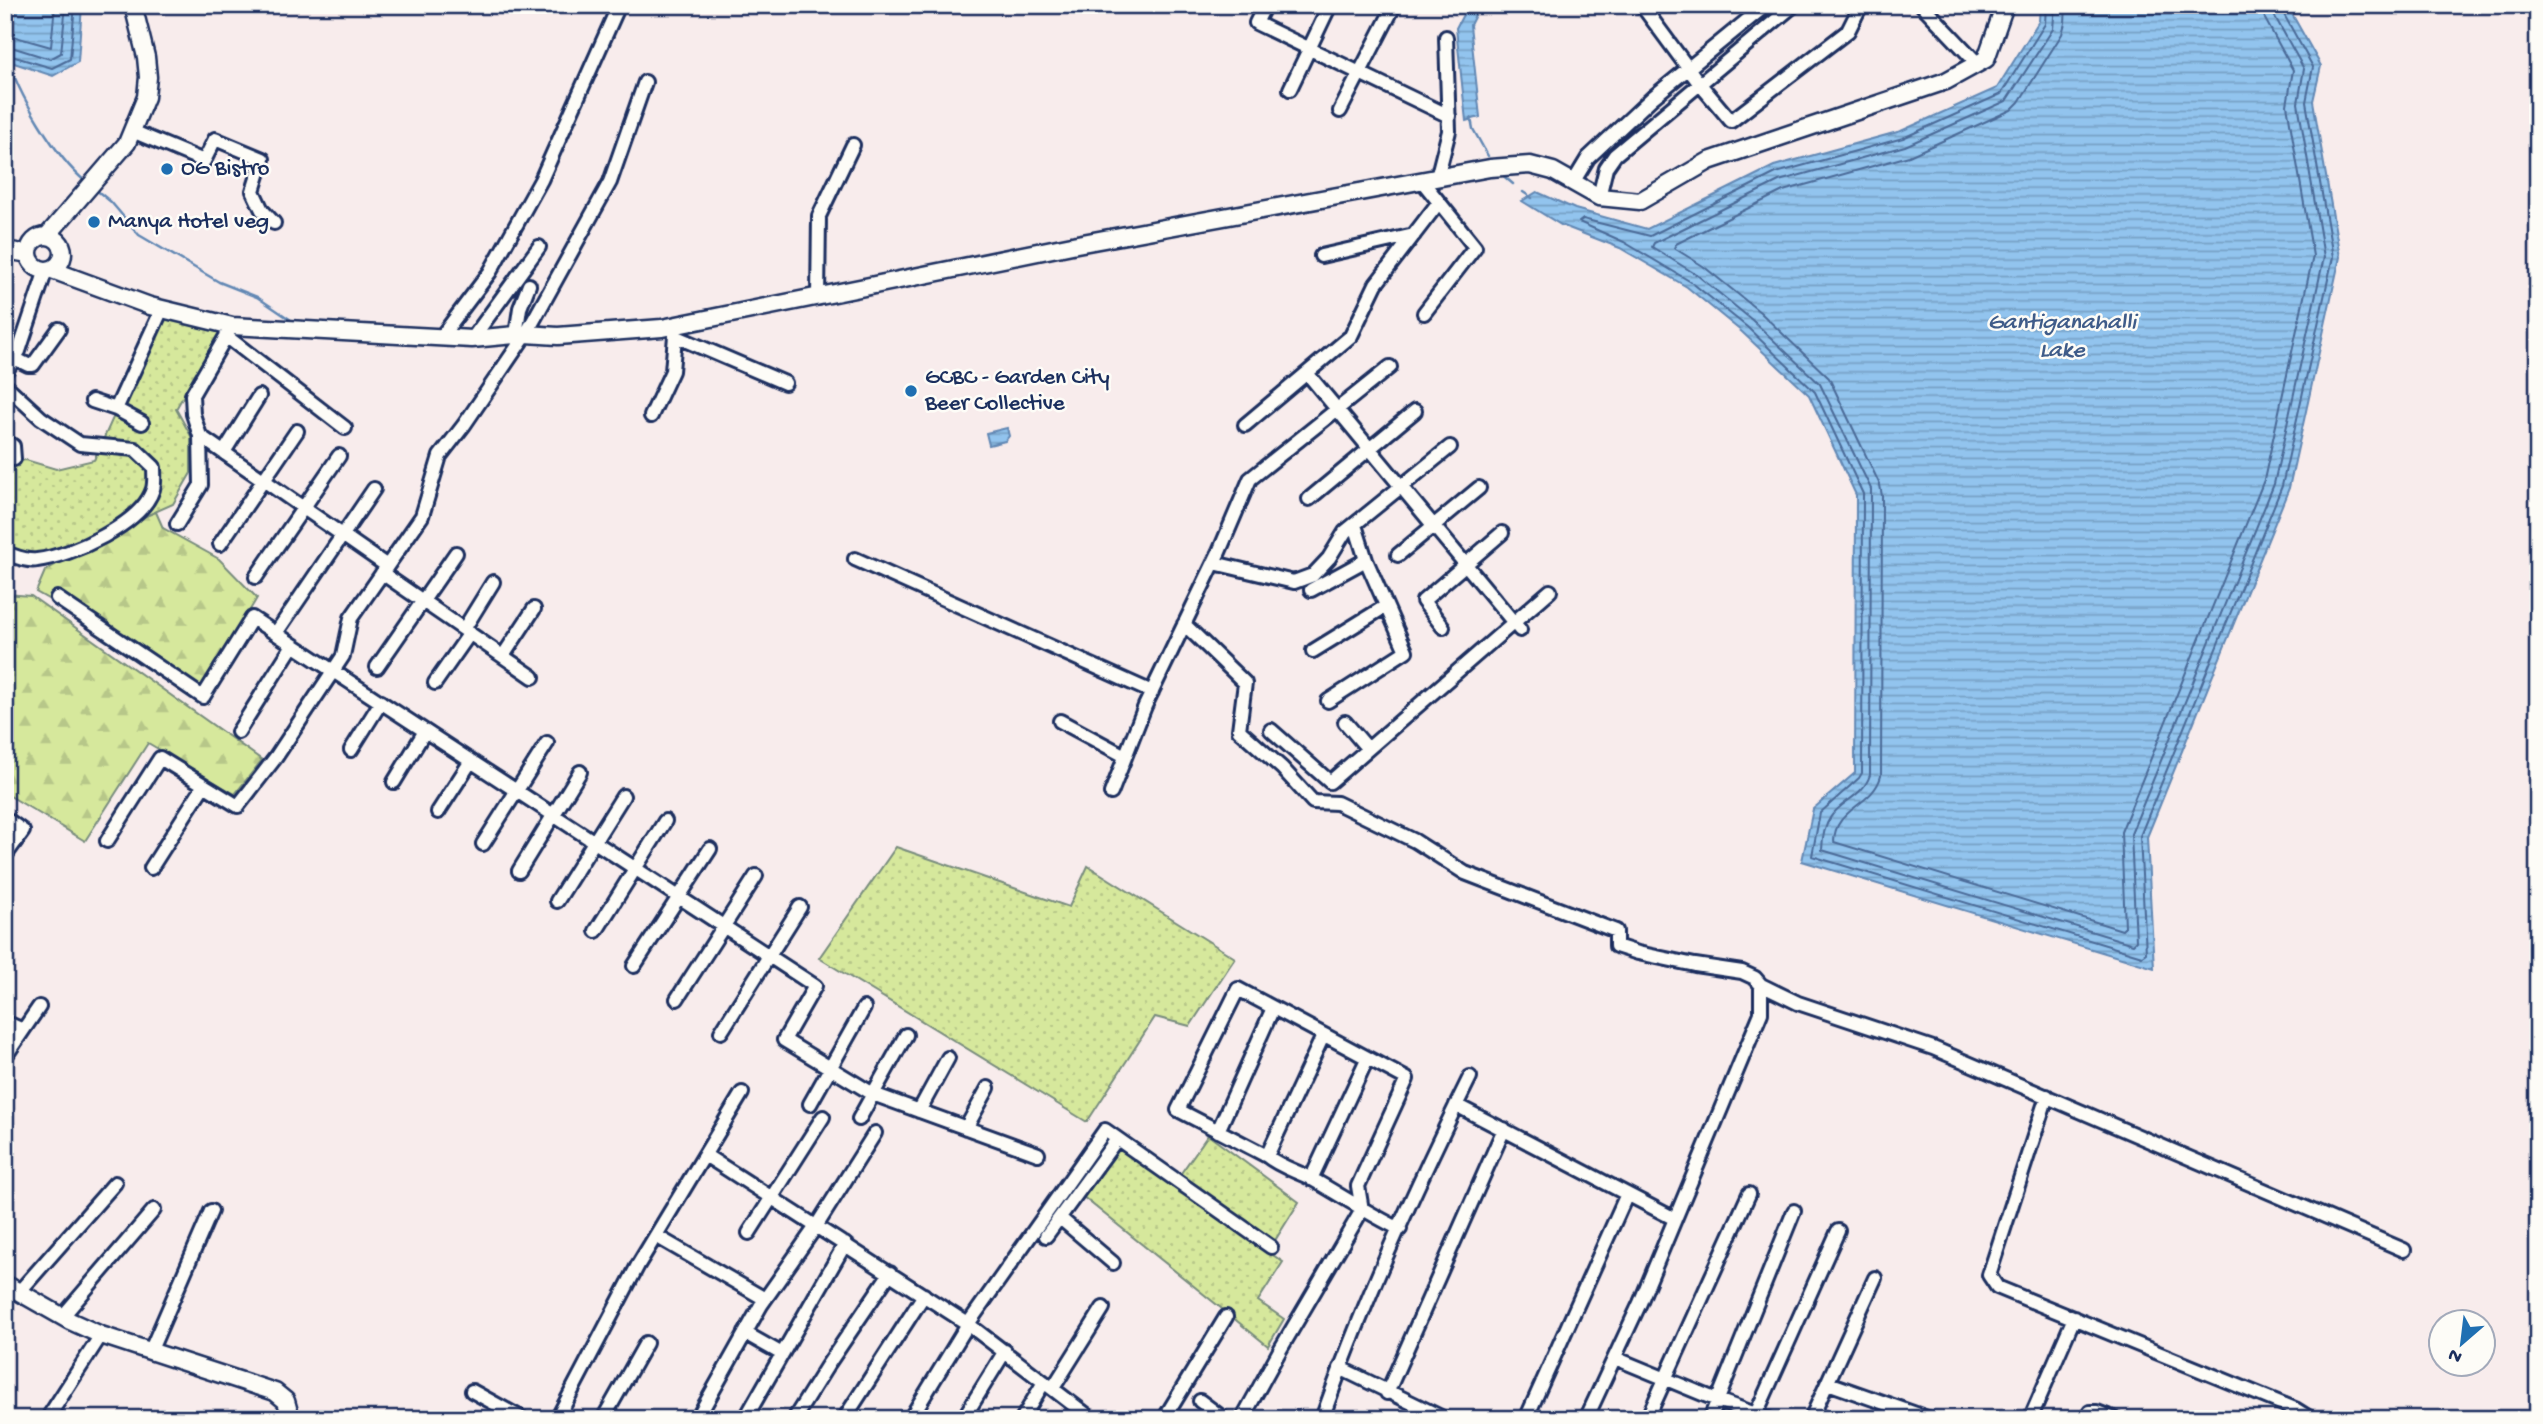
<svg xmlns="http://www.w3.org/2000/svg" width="2543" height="1424" font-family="'Gochi Hand',sans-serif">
	<defs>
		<pattern id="grass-dots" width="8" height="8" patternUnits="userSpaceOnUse" patternTransform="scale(1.75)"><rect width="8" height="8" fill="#d6e89c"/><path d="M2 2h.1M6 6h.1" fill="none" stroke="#b7c789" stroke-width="1.8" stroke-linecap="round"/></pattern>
		<pattern id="forest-firs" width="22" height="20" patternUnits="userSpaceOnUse" patternTransform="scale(1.75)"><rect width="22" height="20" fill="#d6e89c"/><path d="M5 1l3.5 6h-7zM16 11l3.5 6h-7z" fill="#b7c789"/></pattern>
		<pattern id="water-rules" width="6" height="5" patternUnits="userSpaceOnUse" patternTransform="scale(1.75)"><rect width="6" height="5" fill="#92c4ee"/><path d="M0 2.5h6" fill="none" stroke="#76a0c4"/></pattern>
	</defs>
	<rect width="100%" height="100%" fill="#f8ecec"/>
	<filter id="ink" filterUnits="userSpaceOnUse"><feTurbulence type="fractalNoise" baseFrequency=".0143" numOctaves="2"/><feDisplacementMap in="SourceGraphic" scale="14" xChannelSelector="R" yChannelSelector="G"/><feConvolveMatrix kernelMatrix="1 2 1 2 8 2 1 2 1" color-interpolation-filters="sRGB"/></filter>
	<g filter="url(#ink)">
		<path fill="url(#grass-dots)" stroke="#788c7d" stroke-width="2" d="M162 309 220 331 176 409 191 436V473L173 504 64 552 35 561 5 553V463L26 460 56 469 94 460Z
			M896 847 1069 907 1088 866 1235 958 1190 1026 1155 1017 1087 1122 819 958Z
			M1208 1135 1299 1202 1274 1242 1179 1176Z
			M1116 1147 1283 1262 1258 1301 1284 1319 1268 1346 1082 1196Z"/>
		<path fill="url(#forest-firs)" stroke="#788c7d" stroke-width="2" d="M156 512 163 528 219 559 257 598 204 688 36 592 45 571 118 527Z
			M5 594 31 596 262 760 235 794 148 743 85 841 5 793Z"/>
		<path fill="url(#water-rules)" stroke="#6288b4" stroke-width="2" d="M5 5H82L78 62 53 76 5 60Z
			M1468 5H1480L1470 25 1480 117 1466 121 1456 28Z
			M2040 5H2287L2321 66 2313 101 2340 257 2289 488 2147 837 2154 968 1802 861 1813 809 1855 773 1856 495 1809 395 1742 332 1687 287 1620 248 1561 225 1522 201 1537 192 1575 209 1647 229 1774 166 1901 131 1997 88 2039 21Z
			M1007 428 1009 436 1005 441 989 445 986 433Z"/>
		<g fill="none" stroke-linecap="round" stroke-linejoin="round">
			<path stroke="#4b6b98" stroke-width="2" d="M2046 5 2045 24 2001 94 1903 138 1776 173 1650 236 1583 219 1579 222 1624 242 1691 282 1747 327 1815 392 1863 494 1862 773 1859 778 1820 813 1812 856 2142 956 2146 953 2140 836 2282 486 2333 257 2306 102 2313 67 2282 11 2281 5
				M2055 5 2053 29 2006 101 1905 146 1779 181 1654 243 1652 247 1697 275 1752 320 1820 384 1871 489 1870 775C1859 807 1823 798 1822 850L2133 944 2136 941 2131 834 2274 484 2324 257 2298 103 2304 69 2274 15 2272 5
				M2066 5 2065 23 2062 34 2019 102 2011 110 1909 156 1783 191 1676 244 1674 248 1703 266 1760 312 1829 378 1880 485 1882 496 1881 776C1873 806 1834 808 1834 842L2122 930 2125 927 2121 832 2264 480 2313 256 2287 105 2293 70 2265 19 2262 5
				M5 34 51 47 55 5
				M5 45 50 59 61 53 66 5
				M5 54 52 68 70 59 75 5"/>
			<path stroke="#6288b4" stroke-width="2.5" d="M8 57C16 91 57 159 85 181
				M1471 118 1473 129 1488 156
				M1500 173 1513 184
				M95 189 111 202 139 235 219 282 257 297 291 320
				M1523 192 1532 198"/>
			<defs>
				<path id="street" d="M1265 5 1256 23 1449 116
					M1922 5 1978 64
					M1643 7 1699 83 1731 121 1848 31 1861 5
					M1290 89 1330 5
					M1340 111 1392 10
					M132 131 204 161 215 139 263 159 253 191 262 210 274 223
					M1437 178 1449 131 1446 37
					M1422 181 1475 247 1424 313
					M1574 181 1588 158 1652 98 1766 5
					M1599 197 1606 168 1615 155 1794 5
					M1321 256 1414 235
					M818 298 819 216 853 145
					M674 326 675 336 785 383
					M516 335 520 308 529 285
					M226 336 345 428
					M441 337 490 272 541 180 619 5
					M472 339 539 247
					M14 358 28 365H33L59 329
					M5 373 19 351 46 270
					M1307 373 1520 630
					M5 385 41 418 80 444 135 449 154 467C154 473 155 482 153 489 142 524 71 556 37 560 27 562 15 556 5 553
					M92 401 116 409 162 309
					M116 409 142 423
					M651 416 672 371 675 336
					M1245 425 1351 336 1376 284 1439 202
					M200 436 387 566
					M5 441 13 446 14 459
					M224 452 259 396
					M1309 499 1415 411
					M177 524 201 485 200 436 193 414 192 395 232 326
					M220 544 297 431
					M1398 555 1479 488
					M855 559 1152 692
					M1214 563 1294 582 1313 575 1329 558 1345 532 1450 447
					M382 573 533 677
					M256 577 339 456
					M1311 590 1366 560
					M57 598 203 697 252 618 815 986 784 1040 873 1094 1038 1154
					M1184 624 1245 683 1239 730 1282 768 1313 802 1337 803 1415 841 1465 873 1616 931V946L1638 953 1695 965 1742 972 1755 978 1761 985 1798 1003 1933 1048 2404 1250
					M1443 627 1423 601 1502 533
					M464 629 493 582
					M276 633 374 489
					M1313 651 1386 606
					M503 656 534 609
					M377 667 456 553
					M435 683 470 633
					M1328 701 1406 651 1366 560 1355 525
					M1060 721 1125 756
					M1345 722 1368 749
					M1271 730 1330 782 1550 591
					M238 732 293 645
					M351 750 381 702
					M394 782 425 731
					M1111 793 1145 706 1219 552 1250 479 1390 367
					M438 812 471 761
					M5 818 23 831 5 856
					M107 841 160 758 238 806 276 757 343 656 351 618 422 516 440 456 464 425 526 334 610 182 645 82
					M483 844 547 743
					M151 868 204 785
					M519 871 580 772
					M557 901 623 796
					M596 931 665 821
					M634 966 710 849
					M677 999 756 876
					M5 1022 23 1030
					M721 1032 800 907
					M5 1057 39 1007
					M2047 1096 1989 1275 1997 1287 2295 1409 2311 1419
					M810 1104 864 1008
					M1456 1105 1675 1219
					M919 1111 948 1058
					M859 1119 906 1035
					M966 1128 988 1088
					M1218 1131 1273 1008
					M705 1155 968 1324 1092 1419
					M1267 1156 1323 1036
					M1311 1179 1367 1059
					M1060 1218 1113 1263
					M749 1233 823 1117
					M656 1236 765 1299
					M1046 1236 1117 1139
					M19 1292 115 1183
					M63 1316 154 1210
					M745 1333 782 1354
					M150 1352 211 1211
					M1615 1358 1717 1400 1769 1419
					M1340 1368 1445 1419
					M1828 1383 1930 1419
					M1053 1388 1103 1308
					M472 1391 523 1419
					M1387 1393 1504 1129
					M1200 1401 1224 1419
					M1756 1414 1838 1231
					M47 1419 101 1335
					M557 1419 638 1265 742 1093
					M603 1419 646 1343
					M697 1419 761 1305 817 1225 875 1133
					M745 1419 845 1244
					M794 1419 827 1366 890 1273
					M844 1419 924 1295
					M910 1419 968 1324 1105 1130 1271 1247
					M963 1419 1005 1351
					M1022 1419 1044 1382
					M1164 1419 1226 1317
					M1242 1419 1280 1350 1362 1210 1358 1186 1407 1079 1238 989 1178 1110 1267 1156C1280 1167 1297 1171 1312 1179 1342 1196 1369 1214 1400 1229
					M1322 1419C1363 1302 1415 1188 1470 1077
					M1526 1419 1627 1194
					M1586 1419 1640 1303 1761 1013V985
					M1647 1419 1749 1194
					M1710 1419 1794 1211
					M1811 1419 1875 1278
					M2030 1419 2074 1318
					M2086 1419 2090 1412H2097L2115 1419"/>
				<path id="secondary" d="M29 253a17 17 0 1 1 34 0a17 17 0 1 1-34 0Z
					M47 236 127 143 146 97 148 77 146 57 133 5
					M5 250 29 254
					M52 270 150 306 232 326 472 339 526 334 558 336 662 328 1077 244 1490 168 1530 165 1553 171 1599 197 1640 201 1709 161 1946 81 1986 59 2005 5
					M5 1284 70 1321 101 1335 275 1392 286 1401 291 1419"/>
			</defs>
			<use href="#street" stroke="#1b2f5e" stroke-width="18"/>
			<use href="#secondary" stroke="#1b2f5e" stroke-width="21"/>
			<use href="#street" stroke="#fdfcf7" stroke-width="12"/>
			<use href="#secondary" stroke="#fdfcf7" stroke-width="16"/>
		</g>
	</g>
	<g fill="#1f6fb2" stroke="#fdfcf7" stroke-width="2.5">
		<circle cx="167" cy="169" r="7"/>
		<circle cx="94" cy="222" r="7"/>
		<circle cx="911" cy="391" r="7"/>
	</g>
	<g text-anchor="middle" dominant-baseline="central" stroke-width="5" stroke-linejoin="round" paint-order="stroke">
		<g font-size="23" fill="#1b2f5e" stroke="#fdfcf7" text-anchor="start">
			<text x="181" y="169">OG Bistro</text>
			<text x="108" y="222">Manya Hotel veg</text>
			<text x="925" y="378">GCBC - Garden City<tspan x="925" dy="26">Beer Collective</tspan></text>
		</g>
		<g font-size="24" font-style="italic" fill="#3f5c89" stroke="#fdfcf7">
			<text x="2062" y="323">Gantiganahalli<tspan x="2062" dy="28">Lake</tspan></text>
		</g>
	</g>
	<rect width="2543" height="1424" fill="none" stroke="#fdfcf7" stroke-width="28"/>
	<rect x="14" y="14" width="2515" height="1396" fill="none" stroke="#1b2f5e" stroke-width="2.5" filter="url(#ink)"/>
	<g transform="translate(2462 1343) rotate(208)"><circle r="33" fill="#fdfcf7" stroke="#a3aaba" stroke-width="2"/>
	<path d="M0-5L12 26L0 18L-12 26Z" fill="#1f6fb2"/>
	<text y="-10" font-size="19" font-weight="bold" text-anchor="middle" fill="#1b2f5e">N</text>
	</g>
</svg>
